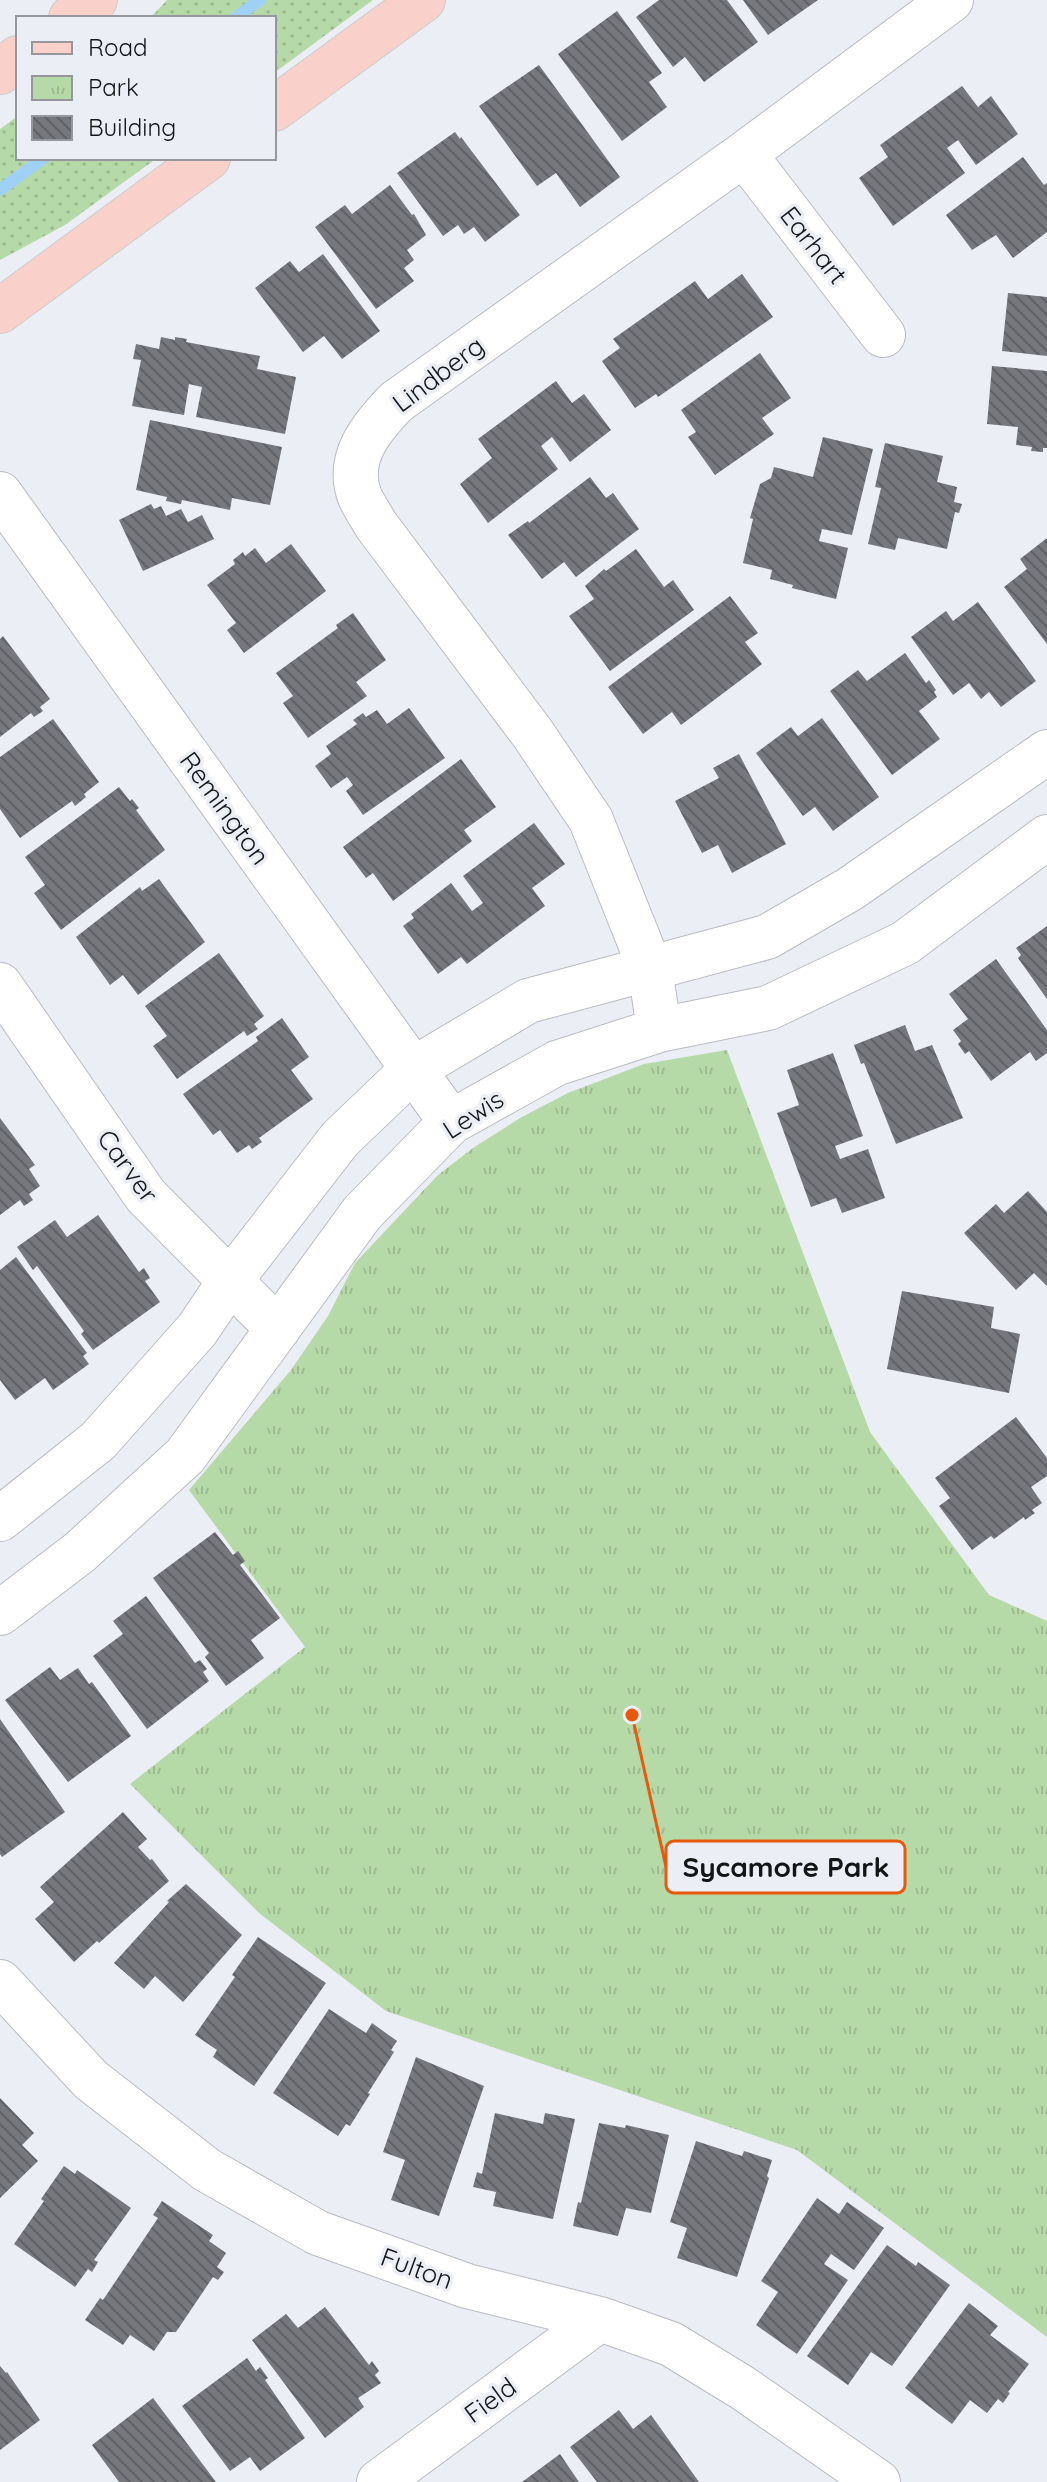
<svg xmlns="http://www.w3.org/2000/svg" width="1047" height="2482" font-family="Quicksand,sans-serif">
	<defs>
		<pattern id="grass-dots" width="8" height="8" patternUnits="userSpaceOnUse" patternTransform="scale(2)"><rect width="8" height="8" fill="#b6d9a8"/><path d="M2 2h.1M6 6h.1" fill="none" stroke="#9cb990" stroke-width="1.8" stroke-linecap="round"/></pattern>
		<pattern id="park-tufts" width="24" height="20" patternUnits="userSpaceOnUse" patternTransform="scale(2)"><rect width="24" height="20" fill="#b6d9a8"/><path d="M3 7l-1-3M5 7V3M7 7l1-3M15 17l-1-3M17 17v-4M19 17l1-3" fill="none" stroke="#9cb990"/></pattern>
		<pattern id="building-back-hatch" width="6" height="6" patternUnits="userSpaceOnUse" patternTransform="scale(2)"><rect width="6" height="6" fill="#76787e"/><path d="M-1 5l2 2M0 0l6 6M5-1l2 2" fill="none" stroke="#606166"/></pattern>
	</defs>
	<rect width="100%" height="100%" fill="#ebeef5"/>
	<path fill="url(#grass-dots)" d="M167 0H373L274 73V18H150Z
		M18 116V158H157L65 225 0 260V129Z"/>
	<path fill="url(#park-tufts)" d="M727 1050 870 1432 989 1595 1047 1621V2337L797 2150 386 2011 259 1913 130 1784 305 1647 189 1490 291 1370 328 1316 355 1263 438 1175 473 1148 520 1118 568 1093 644 1064Z"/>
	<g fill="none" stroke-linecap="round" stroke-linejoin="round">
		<path stroke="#9fd1f7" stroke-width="12" d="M235 18 260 0
			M0 190 44 158"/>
	</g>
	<path fill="url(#building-back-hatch)" d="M659 0H727L758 42 704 82 685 57 673 67 636 17Z
		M743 0H818L768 35Z
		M617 11 662 73 649 82 667 107 622 141 558 54Z
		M539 65 620 177 580 207 556 173 537 186 479 106Z
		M962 86 978 107 991 96 1018 134 976 165 958 140 947 148 965 173 893 226 859 178 888 157 880 145Z
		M455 132 460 139 461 137 520 215 485 242 474 227 464 234 458 225 443 236 397 173Z
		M1023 157 1044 185 1047 183V232L1013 258 996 235 972 250 946 215Z
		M390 185 412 215 414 214 426 235 407 250 414 260 404 268 414 281 376 309 315 227 345 205 352 214Z
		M323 254 380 331 342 359 324 336 303 352 255 288 290 261 299 272Z
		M742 274 773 317 658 397 656 394 635 408 602 361 620 348 613 339 695 281 708 299Z
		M1008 293 1047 297V356L1002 351Z
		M161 337 175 340V337L187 339 186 342 260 356 257 369 296 377 285 434 196 417 202 387 189 384 184 415 132 406 141 360 133 359 136 344 159 349Z
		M760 353 791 398 762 418 774 434 715 475 688 437 696 432 681 410Z
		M992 366 1047 371V448H1043V452L1031 451 1032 447 1016 445 1018 427 987 424Z
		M556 381 572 403 584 394 611 430 570 462 552 437 541 446 558 469 488 523 460 484 492 458 478 439Z
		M150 420 282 447 270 505 232 498 230 510 182 500 181 504 166 501 167 497 136 490Z
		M823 437 873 449 852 535 822 529 819 541 848 548 836 599 792 588 793 585 770 579 772 570 743 563 753 519 750 518 760 484 771 478 774 467 813 477Z
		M885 443 943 456 937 482 957 487 954 502 962 504 959 513 955 512 947 549 898 538 895 550 868 544 881 488 875 487Z
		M590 477 606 498 613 493 639 529 576 577 564 562 542 579 508 535 528 521 529 523Z
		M151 504 154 509 161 506 166 516 181 509 188 522 202 515 214 539 143 571 119 520Z
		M1047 538V644L1004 587 1027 569 1020 559Z
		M291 544 326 591 244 653 227 630 236 623 207 585 235 564 233 560 243 552 245 556 255 548 266 563Z
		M636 549 664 587 673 580 694 610 610 671 569 616 594 599 585 586 604 569 606 571Z
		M730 596 758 633 745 642 762 664 681 725 672 712 643 734 608 687Z
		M978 602 1036 681 1001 707 989 692 981 699 969 683 953 695 911 637 946 611 953 621Z
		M353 613 386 660 356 682 367 696 308 738 283 703 293 696 276 673 338 628 336 625Z
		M3 636 50 699 40 707 43 711 34 717 31 713 0 737V639Z
		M905 653 926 683 929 680 936 690 934 692 937 697 919 711 940 739 892 775 830 691 858 670 867 681Z
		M409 708 445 758 363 815 346 791 353 785 347 777 331 788 315 766 331 754 326 746 357 724 353 720 363 713 366 717 377 710 387 724Z
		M822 718 879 797 833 831 815 807 803 816 756 753 791 727 798 736Z
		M53 719 99 782 84 794 86 797 75 806 72 801 20 838 0 809V757Z
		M739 754 786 844 732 873 718 845 702 853 675 801 719 778 713 768Z
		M461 759 496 807 464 830 472 841 393 901 373 873 366 878 343 847Z
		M119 787 130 801 132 799 139 808 136 810 165 850 61 930 34 893 45 885 25 857Z
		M534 823 565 864 532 888 545 906 467 964 461 957 438 974 403 926 414 918 411 914 451 883 472 911 483 903 463 876Z
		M159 879 205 942 138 995 123 975 110 985 76 937 140 887 142 891Z
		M1047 926V999L1018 958 1021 955 1016 948Z
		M219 953 264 1016 254 1024 258 1029 247 1036 244 1031 177 1079 153 1046 167 1036 145 1006Z
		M996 959 1047 1030V1053L1036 1061 1030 1052 991 1081 969 1051 965 1054 958 1044 961 1041 953 1030 968 1019 949 994Z
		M282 1018 309 1057 291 1070 313 1099 259 1138 262 1142 252 1149 249 1145 237 1153 220 1130 213 1135 183 1094 258 1041 256 1037Z
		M905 1025 915 1051 932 1045 963 1118 896 1144 864 1063 861 1064 854 1045Z
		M833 1053 863 1136 835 1146 840 1159 868 1149 885 1198 842 1213 836 1198 811 1207 777 1113 799 1105 787 1070Z
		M0 1118 35 1165 29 1169 40 1186 29 1194 33 1200 24 1206 20 1200 0 1215Z
		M1028 1191 1047 1212V1286L1034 1273 1016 1290 964 1233 996 1204 1004 1213Z
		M98 1215 139 1272 144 1268 150 1278 145 1281 160 1302 93 1350 81 1334 84 1331 37 1266 33 1270 17 1247 55 1220 67 1237Z
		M16 1257 87 1353 83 1356 89 1364 53 1390 45 1378 15 1400 0 1380V1270Z
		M902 1291 994 1307 991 1328 1020 1334 1009 1393 887 1369Z
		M1016 1417 1047 1458V1476L1031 1487 1042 1503 1032 1510 1035 1513 1025 1520 1024 1517 994 1539 991 1536 972 1550 939 1506 950 1498 935 1478Z
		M215 1532 233 1555 238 1551 245 1561 240 1565 280 1618 251 1640 264 1658 226 1686 205 1657 209 1653 153 1578Z
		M146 1596 195 1663 200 1660 207 1669 203 1672 209 1681 147 1729 93 1656 123 1634 113 1621Z
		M50 1667 60 1680 78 1668 89 1684 92 1682 131 1736 68 1782 5 1700Z
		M0 1719 65 1812 2 1857 0 1854Z
		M123 1812 147 1839 138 1847 150 1860 152 1859 169 1881 99 1943 97 1941 74 1962 35 1919 54 1902 40 1887Z
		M186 1884 242 1935 183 2002 155 1976 144 1989 114 1963 169 1902 167 1901Z
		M258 1937 326 1983 254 2086 213 2057 217 2050 195 2035 235 1977 232 1975Z
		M329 2009 366 2033 372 2023 397 2041 391 2050 394 2052 368 2093 370 2094 350 2126 346 2124 338 2136 273 2093Z
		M416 2057 484 2086 439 2216 391 2200 405 2160 383 2152Z
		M0 2098 34 2133 22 2145 38 2161 0 2198Z
		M495 2113 543 2124 545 2113 575 2119 553 2219 493 2206 496 2192 473 2187 477 2172 482 2174Z
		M599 2123 625 2128 626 2125 669 2135 651 2213 626 2208 618 2236 573 2226 578 2202 581 2203Z
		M696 2141 742 2156 744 2151 772 2160 767 2176 769 2178 737 2277 677 2258 687 2228 670 2222Z
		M64 2166 75 2174 77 2170 131 2208 94 2260 98 2262 92 2272 88 2269 75 2287 14 2244 44 2201 41 2199Z
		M817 2198 839 2214 847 2202 884 2228 854 2270 831 2254 824 2264 848 2280 797 2354 756 2325 778 2292 761 2281Z
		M162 2201 213 2235 209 2241 226 2253 217 2267 224 2272 218 2280 213 2277 176 2332H167L154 2351 130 2335 123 2345 85 2320 100 2298 103 2300 158 2218 153 2215Z
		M887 2245 916 2266 918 2262 950 2285 892 2366 871 2352 848 2385 807 2356Z
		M969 2303 998 2326 990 2335 1029 2364 1008 2392 1010 2393 1003 2403 998 2399 987 2413 970 2400 952 2424 905 2388Z
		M325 2307 369 2365 372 2361 379 2371 375 2375 381 2383 358 2398 364 2407 325 2438 252 2340 286 2314 298 2328Z
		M247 2358 256 2371 260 2367 268 2378 265 2380 305 2438 260 2471 250 2457 230 2471 182 2406Z
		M0 2366 6 2373 7 2372 40 2420 0 2450Z
		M153 2398 216 2482H119L92 2445Z
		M619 2410 633 2429 651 2415 699 2482H597L570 2447Z
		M560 2454 579 2482H522Z"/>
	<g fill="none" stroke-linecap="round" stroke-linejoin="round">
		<defs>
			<path id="minor" d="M744 154 883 335
				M0 494 451 1122
				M0 985 146 1196 278 1329
				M659 1030 650 968 591 820 533 734 376 525C371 516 364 506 360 497 345 459 371 428 396 402L744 154 951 0
				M0 1519 98 1441 197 1330 230 1281 340 1139 412 1070 528 1001 767 937 850 889 1047 752
				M0 1613 80 1552 185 1456 362 1213 451 1122 557 1063 659 1030 768 1008 905 943 1047 837
				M0 1982 91 2080 207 2170 318 2233 467 2286 600 2319 671 2344 743 2388 878 2482
				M379 2482 600 2319"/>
			<path id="major" d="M71 18 95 0
				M0 72 18 58
				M274 109 423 0
				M0 311 208 158"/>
		</defs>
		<use href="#minor" stroke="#b8bbc2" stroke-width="46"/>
		<use href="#major" stroke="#cbcccc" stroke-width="46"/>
		<use href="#minor" stroke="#fff" stroke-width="44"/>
		<use href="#major" stroke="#fad1ca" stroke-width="44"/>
	</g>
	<g text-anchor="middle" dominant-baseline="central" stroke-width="7" stroke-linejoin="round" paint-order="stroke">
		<g font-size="26" fill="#141517" stroke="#ebeef5">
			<text transform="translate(814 245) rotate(52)">Earhart</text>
			<text transform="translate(438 374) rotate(-37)">Lindberg</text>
			<text transform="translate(225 808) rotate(54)">Remington</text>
			<text transform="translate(473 1114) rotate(-33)">Lewis</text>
			<text transform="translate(128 1166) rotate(54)">Carver</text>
			<text transform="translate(417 2268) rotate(20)">Fulton</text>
			<text transform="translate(490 2400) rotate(-36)">Field</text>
		</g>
	</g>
	<path fill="none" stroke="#e8590c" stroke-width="3" d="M632 1715L666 1867"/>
	<circle fill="#e8590c" stroke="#ebeef5" stroke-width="3" cx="632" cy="1715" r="8"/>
	<rect fill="#ebeef5" stroke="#e8590c" stroke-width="3" x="666" y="1841" width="239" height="52" rx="8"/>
	<g font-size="28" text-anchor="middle" font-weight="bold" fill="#141517">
		<text x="786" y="1877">Sycamore Park</text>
	</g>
	<rect x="16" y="16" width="260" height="144" fill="#ebeef5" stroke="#95979c" stroke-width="2"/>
	<rect x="32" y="42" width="40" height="12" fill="#fad1ca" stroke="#95979c" stroke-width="2"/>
	<text x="88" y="56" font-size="24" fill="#141517">Road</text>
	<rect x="32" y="76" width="40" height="24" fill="url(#park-tufts)" stroke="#95979c" stroke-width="2"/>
	<text x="88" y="96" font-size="24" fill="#141517">Park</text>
	<rect x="32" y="116" width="40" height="24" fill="url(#building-back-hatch)" stroke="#95979c" stroke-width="2"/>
	<text x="88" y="136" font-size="24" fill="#141517">Building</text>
</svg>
